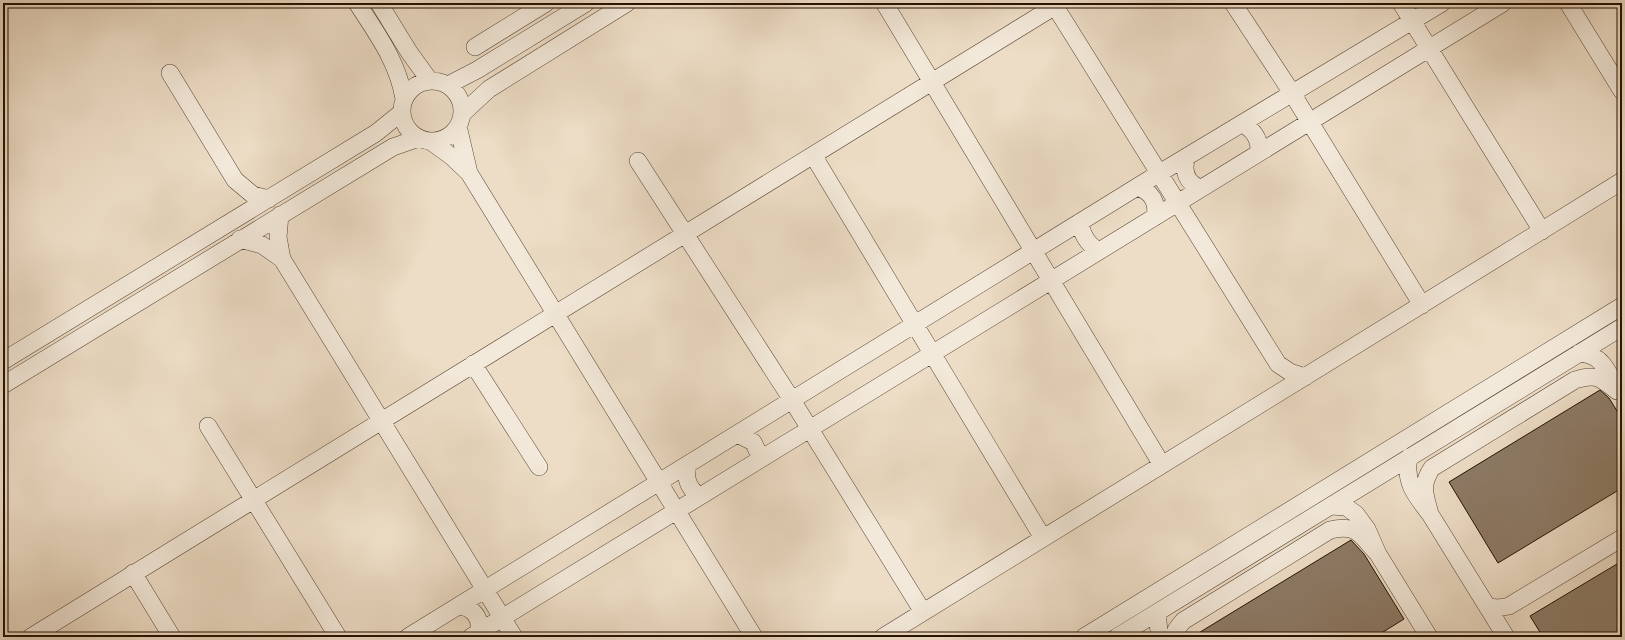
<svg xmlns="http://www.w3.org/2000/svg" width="1625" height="640" font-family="'IM FELL Double Pica',serif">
	<rect width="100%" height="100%" fill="#edddc6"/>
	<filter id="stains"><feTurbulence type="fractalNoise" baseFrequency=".005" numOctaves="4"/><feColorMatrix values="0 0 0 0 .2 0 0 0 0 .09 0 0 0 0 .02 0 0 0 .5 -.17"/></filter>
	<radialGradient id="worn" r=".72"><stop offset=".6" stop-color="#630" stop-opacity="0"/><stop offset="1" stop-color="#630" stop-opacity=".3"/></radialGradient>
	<path fill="#8d7b67" stroke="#251000" d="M1600 390 1609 398 1622 419V488L1498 563 1449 482Z
		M1351 540 1364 554 1404 619 1375 637H1192Z
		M1622 561V637H1543L1530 616Z"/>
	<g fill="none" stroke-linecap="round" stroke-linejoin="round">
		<defs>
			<path id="minor" d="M357 3C377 34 398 62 404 99
				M379 3 409 52 430 81
				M1053 3 1278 364 1290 372 1305 377
				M1233 3 1292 93 1422 305
				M1401 3 1542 231
				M1568 3 1622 91
				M885 4 1162 465
				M475 47 546 3
				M170 73 235 180 253 195 269 199
				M402 111a30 30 0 1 1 60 0a30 30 0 1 1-60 0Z
				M448 85 477 70 586 3
				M462 114 489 89 627 3
				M1242 124C1254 130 1260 139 1259 153
				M458 126 469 173
				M430 141 451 156 469 173 754 637
				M813 155 1043 538
				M1187 157C1182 171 1187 183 1200 188
				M638 161 792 400 923 612
				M1137 187C1151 191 1158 202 1155 217
				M280 215 278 237 282 259 514 637
				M1080 222C1082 235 1087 244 1099 251
				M240 239 262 245 282 259
				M1579 353C1601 354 1608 370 1616 388
				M3 361 376 133 402 112
				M473 364 539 467
				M3 385 393 147 419 138
				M208 426 338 637
				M737 434 753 442 761 458
				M1409 457C1404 482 1415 495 1430 514L1506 637
				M687 465C685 478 688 488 699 496
				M1331 506 1346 507 1356 514 1367 529 1378 554 1429 637
				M1430 514C1425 494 1420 486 1432 468L1575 380C1597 373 1600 378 1617 391
				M133 573 172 637
				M458 606C473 607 481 617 479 632
				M1488 607 1498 608 1509 606 1622 538
				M1157 613 1159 631 1162 637
				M31 637 1060 3
				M408 637 1158 174 1442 3
				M471 637 1503 3
				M883 637 1622 181
				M1084 637 1622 306
				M1117 637 1622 327
				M1176 637V630L1183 621 1330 530C1357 523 1361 536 1378 554"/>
		</defs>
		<use href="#minor" stroke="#574332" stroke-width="18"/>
		<use href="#minor" stroke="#f3e9da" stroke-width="17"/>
	</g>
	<rect width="1625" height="640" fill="none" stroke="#edddc6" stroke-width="16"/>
	<rect x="4" y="4" width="1617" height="632" fill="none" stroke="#251000" stroke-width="2"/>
	<rect x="8" y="8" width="1609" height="624" fill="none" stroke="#251000"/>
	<rect width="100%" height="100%" filter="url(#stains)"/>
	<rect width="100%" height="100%" fill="url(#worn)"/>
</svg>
